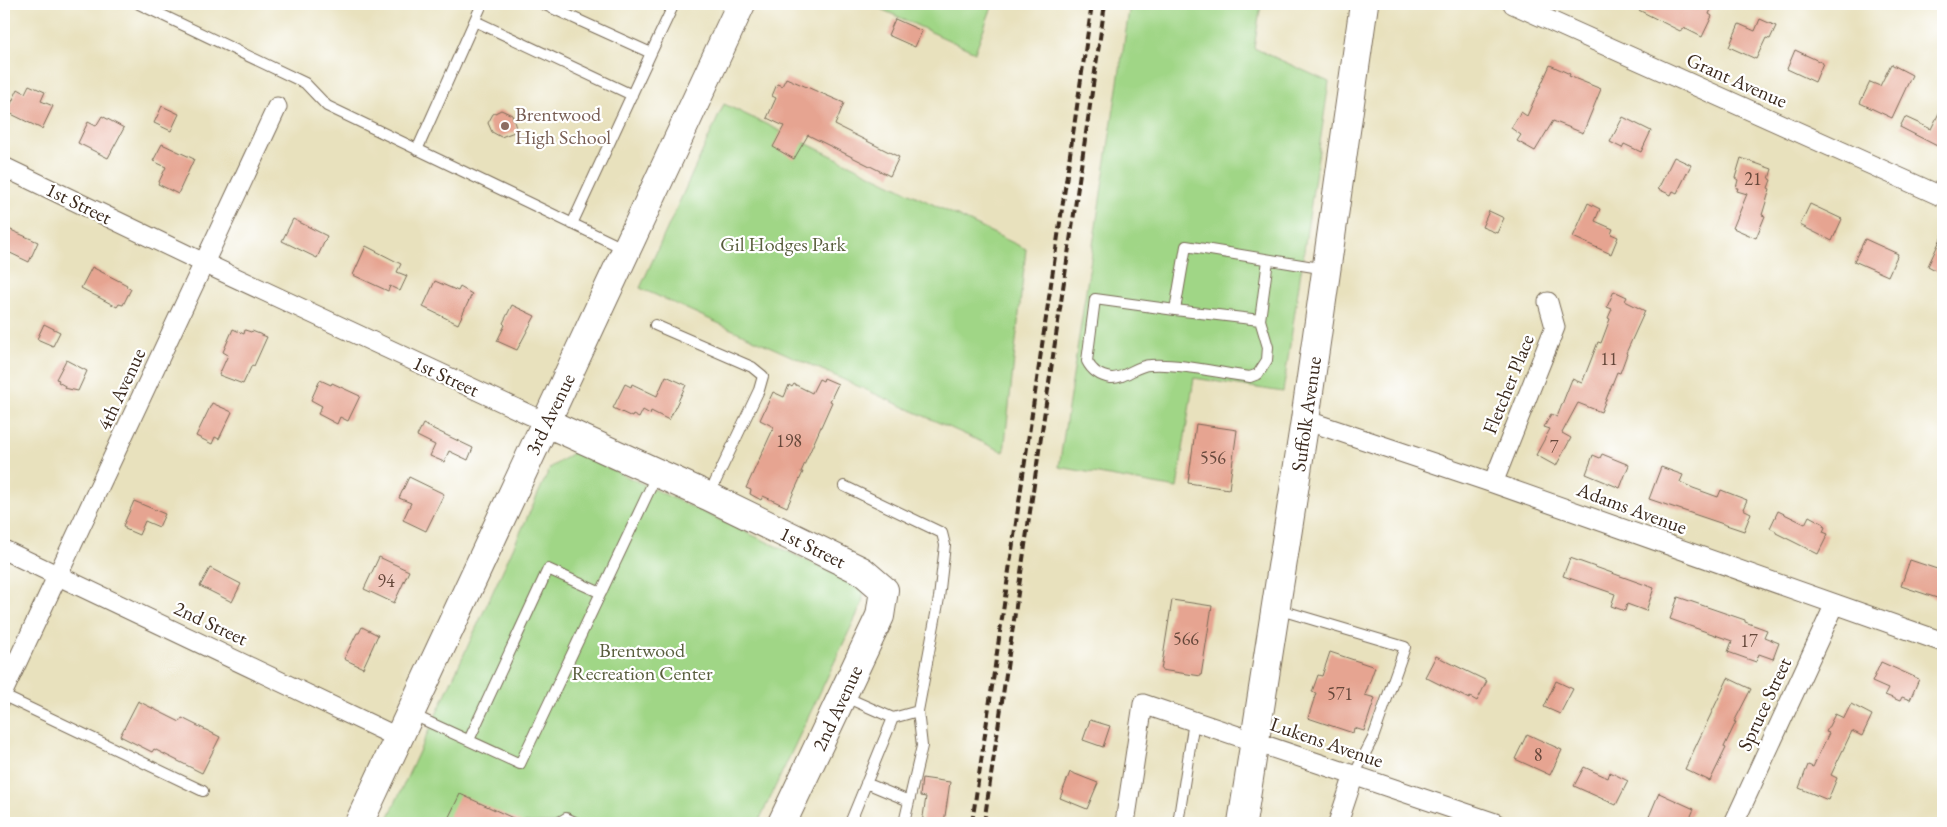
<svg xmlns="http://www.w3.org/2000/svg" width="1947" height="827" font-family="'EB Garamond',serif">
	<rect width="100%" height="100%" fill="#fff"/>
	<filter id="ink" filterUnits="userSpaceOnUse"><feTurbulence type="fractalNoise" baseFrequency=".02" numOctaves="2"/><feDisplacementMap in="SourceGraphic" scale="10" xChannelSelector="R" yChannelSelector="G"/><feConvolveMatrix kernelMatrix="1 2 1 2 8 2 1 2 1" color-interpolation-filters="sRGB"/></filter>
	<filter id="wash" filterUnits="userSpaceOnUse"><feTurbulence type="fractalNoise" baseFrequency=".0096" numOctaves="4" result="noise"/><feDisplacementMap in="SourceGraphic" scale="20" xChannelSelector="R" yChannelSelector="G"/><feGaussianBlur stdDeviation="1.12" result="paint"/><feColorMatrix in="noise" values="0 0 0 0 0 0 0 0 0 0 0 0 0 0 0 0 0 1.4 0 .05"/><feComposite in="paint" operator="in"/></filter>
	<g filter="url(#wash)">
		<rect width="100%" height="100%" fill="#e8e1bd"/>
		<path fill="#a0d686" stroke="#6e8052" d="M870 4H993L975 52Z
			M1130 4H1261L1254 48 1329 82 1283 392 1194 378 1177 488 1059 467Z
			M724 104 1026 249 1004 452 640 288Z
			M574 452 855 583 864 590 862 604 758 823H386L550 468Z"/>
		<g id="blocks">
			<path fill="#e6a491" d="M1627 4H1704L1712 7 1709 14 1712 16 1702 37 1684 28 1680 31Z
				M895 19 922 31 915 47 888 35Z
				M1760 19 1776 26 1770 39 1766 38 1756 59 1729 47 1739 24 1755 31Z
				M1795 50 1823 63 1815 82 1787 69Z
				M1891 64 1912 75 1892 118 1860 103 1870 82 1880 86Z
				M1550 65 1570 74 1569 76 1601 89 1583 133 1553 121 1535 151 1517 141 1521 135 1511 128 1521 112 1527 116Z
				M786 78 844 103 835 125 899 157 890 176 808 135 794 159 773 147 784 126 767 118 776 98 772 96 777 84 782 86Z
				M29 85 45 92 41 101 53 106 42 129 7 112 18 89 25 93Z
				M1943 105V149L1900 127 1905 117 1931 129Z
				M162 106 179 114 171 131 154 123Z
				M501 110 512 115 517 131 501 137 492 132 488 123 493 114Z
				M102 116 124 128 108 158 78 143 88 122 96 126Z
				M1623 117 1651 131 1641 152 1624 144 1622 148 1610 142Z
				M162 144 194 159 178 194 158 184 166 167 153 161Z
				M1674 157 1691 165 1677 193 1673 191 1671 195 1658 189Z
				M1741 158 1772 169 1769 179 1771 180 1768 188 1770 189 1762 215 1765 216 1756 238 1733 228 1747 194 1737 191 1738 188H1736L1738 180 1735 178Z
				M1588 203 1600 209 1595 221 1613 229 1611 234 1618 237 1611 254 1573 237Z
				M1810 204 1842 219 1832 241 1800 225Z
				M1489 211 1504 218 1497 233 1482 227Z
				M293 219 327 236 317 258 282 241Z
				M4 227 38 242 29 262 4 250Z
				M1943 234V274L1928 266Z
				M1865 239 1898 254 1888 276 1854 261Z
				M366 246 401 264 397 272 407 276 400 291 390 286 388 291 353 275Z
				M92 267 127 285 126 287 131 289 123 305 119 304 117 307 81 288Z
				M435 281 458 291 460 287 472 294 458 324 423 307Z
				M1614 291 1627 297 1625 301 1645 311 1626 353 1627 354 1620 373 1617 372 1601 412 1578 403 1562 433 1571 438 1556 466 1536 455 1550 429 1544 427 1551 414 1557 417 1572 379 1582 383 1598 342 1601 343 1610 319 1608 318 1612 309 1607 307Z
				M512 305 535 316 517 350 497 341 505 325 503 323Z
				M44 324 60 332 53 346 37 339Z
				M233 329 244 334 245 330 251 332 252 331 267 337 254 366 252 365 243 384 219 375 228 355 223 352Z
				M66 360 87 371 78 391 64 388 65 386 58 382 59 380 56 379Z
				M666 376 686 385 669 420 651 411 650 414 643 410 639 418 633 415 632 417 613 408 625 384 631 387 632 384 657 396Z
				M824 378 838 384 830 401 832 402 801 472H803L787 507 763 496 761 500 750 494 751 490 746 488 774 427 760 420 773 392 784 397 789 385 792 387 794 384 812 393 819 379 823 381Z
				M320 380 331 385 332 383 360 396 348 421 340 417 337 424 318 414 322 406 311 400Z
				M212 403 232 412 219 439 215 437 212 444 196 436Z
				M423 424 473 448 468 460 449 451 444 462 430 456 435 445 417 436Z
				M1196 424 1237 430 1229 489 1188 483Z
				M1602 454 1629 465 1620 488 1586 474 1593 455 1600 458Z
				M1661 467 1683 475 1680 482 1693 488 1718 497 1721 490 1747 500 1743 509 1751 513 1744 531 1649 499Z
				M409 477 444 494 426 531 403 520 411 503 399 498Z
				M134 501 165 514 159 527 145 521 139 535 125 529V527L123 526Z
				M1778 511 1805 524 1809 516 1824 524 1823 526 1825 527 1823 532 1828 534 1818 554 1776 533V531L1770 528Z
				M379 557 409 571 394 603 364 589Z
				M1570 558 1654 588 1646 611 1627 604 1625 611 1611 606 1615 594 1563 576Z
				M1910 560 1943 571V600L1901 586Z
				M210 568 241 584 232 602 200 586Z
				M1678 597 1745 620V622L1767 630 1764 637 1779 643 1773 659 1759 654 1756 662 1728 652 1732 641 1670 619Z
				M1172 600 1212 606 1201 676 1161 670Z
				M362 627 378 635 363 668 344 659 357 633H359Z
				M1330 652 1375 667 1365 695 1375 698 1364 731 1354 728 1353 733 1308 718 1316 693 1312 692 1318 675 1322 676Z
				M1436 656 1487 681 1477 701 1470 697 1469 699 1425 677Z
				M1881 662 1919 679 1910 700 1902 697 1900 701 1885 695 1888 689 1872 682Z
				M1728 678 1751 689 1734 722H1736L1724 747 1726 748 1710 781 1685 769Z
				M1556 681 1573 689 1560 714 1544 707Z
				M138 701 180 722 182 718 220 737 202 773 154 749 152 752 120 736Z
				M1851 704 1872 715 1862 736 1852 731 1831 775 1837 778 1828 800 1799 788 1808 765 1813 767 1829 733 1826 732 1835 714 1844 718Z
				M1090 720 1110 726 1103 747 1083 740Z
				M1527 734 1562 750 1550 775 1515 759Z
				M1584 767 1608 778 1610 772 1628 781 1616 805 1574 786Z
				M1070 772 1098 783 1087 809 1060 798Z
				M922 778 950 782 944 823H922L926 797 920 796Z
				M1659 793 1694 809 1688 823H1657L1648 819Z
				M460 794 524 823H446Z"/>
		</g>
	</g>
	<g filter="url(#ink)">
		<use href="#blocks" fill-opacity="0" stroke="#786a56" stroke-width="1"/>
		<g fill="none" stroke-linecap="round" stroke-linejoin="round">
			<defs>
				<path id="lane" d="M139 4 305 83 327 106 627 250
					M543 4 651 53 674 4
					M475 21 632 95
					M417 150 482 4
					M572 224 651 53
					M1268 260 1260 320 1268 347 1267 360 1258 374 1250 377C1219 373 1180 363 1150 365 1137 365 1124 379 1111 378 1099 376 1092 371 1087 361L1095 299 1175 310 1186 246 1326 269
					M1175 310 1260 320
					M655 325 752 367 763 376 759 390 709 495
					M1277 609 1405 647 1373 738 1354 775
					M4 696 203 791
					M843 696 893 718 918 711 939 598 945 545 942 533 844 486
					M411 714 520 764 657 474
					M469 740 548 569 601 593
					M866 783 909 801
					M558 823 566 818 577 823
					M850 823 893 718
					M904 823 922 746 918 711
					M1178 823 1194 721"/>
				<path id="street" d="M1513 4 1943 197
					M4 167 204 263 545 422
					M1305 420 1493 483 1943 642
					M1493 483 1555 327 1548 302
					M4 550 399 738
					M4 690 277 107
					M1125 823 1143 704 1495 823
					M1338 823 1354 775
					M1734 823 1835 604"/>
				<path id="secondary" d="M545 422 708 496 862 571 884 590 880 616 782 823
					M359 823 741 4
					M1242 823 1305 420 1364 4"/>
			</defs>
			<use href="#lane" stroke="#786a56" stroke-width="12"/>
			<use href="#street" stroke="#786a56" stroke-width="21"/>
			<use href="#secondary" stroke="#786a56" stroke-width="30"/>
			<use href="#lane" stroke="#fff" stroke-width="10"/>
			<use href="#street" stroke="#fff" stroke-width="19"/>
			<use href="#secondary" stroke="#fff" stroke-width="28"/>
			<path stroke="#3b2a1e" stroke-width="4" stroke-dasharray="8 4" stroke-linecap="butt" d="M972 823 1092 4
				M984 823 1105 4"/>
		</g>
	</g>
	<circle fill="#8d6e63" stroke="#fff" stroke-width="2" cx="505" cy="126" r="5"/>
	<g text-anchor="middle" dominant-baseline="central" stroke-width="4.5" stroke-linejoin="round" paint-order="stroke">
		<g font-size="18" fill="#66483b">
			<text x="1753" y="178">21</text>
			<text x="1609" y="358">11</text>
			<text x="789" y="440">198</text>
			<text x="1554" y="446">7</text>
			<text x="1213" y="457">556</text>
			<text x="386" y="580">94</text>
			<text x="1186" y="638">566</text>
			<text x="1749" y="640">17</text>
			<text x="1340" y="693">571</text>
			<text x="1538" y="754">8</text>
		</g>
		<g font-size="20" fill="#3b2a1e" stroke="#fff">
			<text transform="translate(1737 80) rotate(24)">Grant Avenue</text>
			<text transform="translate(79 203) rotate(26)">1st Street</text>
			<text transform="translate(446 376) rotate(25)">1st Street</text>
			<text transform="translate(1508 384) rotate(-68)">Fletcher Place</text>
			<text transform="translate(121 389) rotate(-65)">4th Avenue</text>
			<text transform="translate(550 414) rotate(-64)">3rd Avenue</text>
			<text transform="translate(1306 414) rotate(-82)">Suffolk Avenue</text>
			<text transform="translate(1632 508) rotate(20)">Adams Avenue</text>
			<text transform="translate(813 547) rotate(26)">1st Street</text>
			<text transform="translate(211 623) rotate(25)">2nd Street</text>
			<text transform="translate(1764 704) rotate(-65)">Spruce Street</text>
			<text transform="translate(837 708) rotate(-65)">2nd Avenue</text>
			<text transform="translate(1327 742) rotate(19)">Lukens Avenue</text>
		</g>
		<g font-size="20" fill="#785e54" stroke="#fff" text-anchor="start">
			<text x="515" y="114">Brentwood<tspan x="515" dy="23">High School</tspan></text>
		</g>
		<g font-size="20" fill="#595e3d" stroke="#fff">
			<text x="783" y="244">Gil Hodges Park</text>
			<text x="642" y="650">Brentwood<tspan x="642" dy="23">Recreation Center</tspan></text>
		</g>
	</g>
	<rect width="1947" height="827" fill="none" stroke="#fff" stroke-width="20"/>
</svg>
